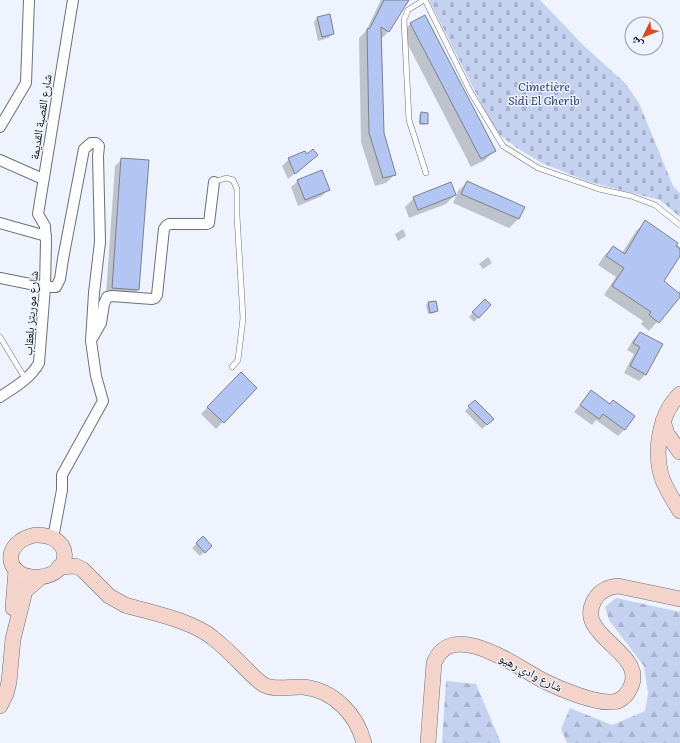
<svg xmlns="http://www.w3.org/2000/svg" width="680" height="743" font-family="Literata,'Noto Naskh Arabic',serif">
	<defs>
		<pattern id="forest-firs" width="22" height="20" patternUnits="userSpaceOnUse"><rect width="22" height="20" fill="#c4d1ef"/><path d="M5 1l3.5 6h-7zM16 11l3.5 6h-7z" fill="#a7b2cc"/></pattern>
		<pattern id="cemetery-stones" width="16" height="16" patternUnits="userSpaceOnUse"><rect width="16" height="16" fill="#c4d1ef"/><path d="M2 7V4a2 2 0 0 1 4 0v3zM10 15v-3a2 2 0 0 1 4 0v3z" fill="#a7b2cc"/></pattern>
	</defs>
	<rect width="100%" height="100%" fill="#eef3fd"/>
	<path fill="url(#forest-firs)" d="M616 598 680 612V743H567L561 729 570 708 612 725 645 711 648 694 644 666 609 620 605 607Z
		M446 681 476 684 501 743H442Z"/>
	<path fill="url(#cemetery-stones)" d="M429 0H540L583 45 625 83 639 103 673 186 680 193V217L660 200 589 182 542 163 517 148 500 135 491 123Z"/>
	<path fill="#0003" d="M381 0H407L388 32 381 39 383 133 395 174 386 183 375 186 361 142 359 38 366 31Z
		M318 17 333 34 328 38 318 41 314 22Z
		M411 23 494 151 485 160 471 167 402 33Z
		M421 113 427 123 425 125H419V115Z
		M317 155 310 162 288 179 282 166 289 159Z
		M122 159 138 290 132 296 106 294 115 166Z
		M298 181 329 189 322 196 298 206 291 187Z
		M467 182 518 219 509 228 453 203 458 191Z
		M455 195 446 204 409 218 405 207 414 198Z
		M645 222 680 247V254L662 281 678 294 680 290V296L649 331 641 324 643 321 604 295 616 277 598 265 604 256 613 247 622 253 636 231Z
		M403 229 406 236 398 241 395 234Z
		M488 257 492 263 483 269 479 264Z
		M485 300 490 305 474 322 469 317Z
		M428 303 437 311 435 313 428 314 426 305Z
		M640 333 646 374 639 381 624 373 634 354 627 350 633 340Z
		M241 373 223 422 216 429 201 414Z
		M591 392 609 405 625 429 618 436 596 420 592 425 574 412Z
		M475 401 492 419 482 429 465 411Z
		M203 538 210 546 200 556 192 548Z"/>
	<path fill="#b2c5f3" stroke="#7b808b" d="M384 0H409L389 32 381 27 384 133 396 175 383 178 369 133 367 29 370 28Z
		M330 14 334 34 322 37 317 17Z
		M425 15 496 151 481 159 410 23Z
		M421 112 428 113V124L420 123Z
		M313 149 318 155 295 174 288 158 305 151 307 154Z
		M121 158 149 160 139 290 112 288Z
		M322 170 330 190 305 200 297 180Z
		M467 181 525 207 519 219 461 194Z
		M451 182 456 195 418 210 413 197Z
		M645 220 678 243 676 246 680 249V256L664 281 680 294V297L659 323 649 315 651 312 612 286 624 268 606 256 613 246 625 254Z
		M485 299 491 305 479 318 472 312Z
		M436 301 438 311 430 313 428 302Z
		M640 332 663 344 646 375 630 366 640 347 633 343Z
		M241 372 257 388 224 423 207 407Z
		M591 390 610 404 613 400 635 416 625 430 603 414 599 419 580 405Z
		M475 400 494 419 487 425 468 406Z
		M203 536 212 546 205 553 196 543Z"/>
	<g fill="none" stroke-linecap="round" stroke-linejoin="round">
		<defs>
			<path id="lane" d="M424 0 408 10 404 20 409 120 426 173
				M425 0 471 93 503 146 538 168 599 189 631 196 655 205 680 225
				M214 182 226 178 233 180 237 189V216L243 318 238 360 232 367
				M0 337 26 380"/>
			<path id="street" d="M0 127 26 83 29 0
				M0 160 43 179
				M0 223 46 236
				M0 278 45 287H56L60 279 63 259 84 149 91 143H96L99 146 98 156 100 242 94 293 91 341 96 376 103 401 62 475V490L53 538
				M93 337 101 323 104 304 107 297 112 296 152 299 155 298 157 295 164 229 166 226 169 224H207L209 223 214 182
				M0 397C15 387 30 379 39 363L45 287 46 242 45 226 38 214 73 0"/>
			<path id="secondary" d="M680 394C660 413 654 449 661 475 665 488 673 500 680 511
				M663 421 667 434 680 452
				M35 535C74 534 73 574 40 577 4 580 0 542 35 535Z
				M59 567 75 566 82 569 109 596 125 605C152 613 191 620 213 638 226 648 237 660 248 671 253 676 258 681 264 685 277 691 290 686 303 687 334 690 357 715 364 743
				M13 608 16 570
				M0 706 6 694 9 682 13 639 25 591 41 577
				M428 743 434 663C452 617 518 668 544 681 560 689 594 703 611 702 618 702 624 698 628 692 654 652 571 638 595 599 600 591 608 587 618 586L680 599"/>
		</defs>
		<use href="#lane" stroke="#6b707b" stroke-width="6"/>
		<use href="#street" stroke="#6b707b" stroke-width="12"/>
		<use href="#secondary" stroke="#6b707b" stroke-width="16"/>
		<use href="#lane" stroke="#fff" stroke-width="5"/>
		<use href="#street" stroke="#fff" stroke-width="10"/>
		<use href="#secondary" stroke="#f3d3ca" stroke-width="15"/>
	</g>
	<g text-anchor="middle" dominant-baseline="central" stroke-width="3" stroke-linejoin="round" paint-order="stroke">
		<g font-size="12" font-style="italic" fill="#2c3f77" stroke="#eef3fd">
			<text x="544" y="86">Cimetière<tspan x="544" dy="14">Sidi El Gherib</tspan></text>
		</g>
		<g font-size="12" fill="#0d0f13" stroke="#eef3fd">
			<text transform="translate(40 117) rotate(-81)">شارع القصبة القديمة</text>
			<text transform="translate(30 313) rotate(-86)">شارع موريتز بلعقاب</text>
			<text transform="translate(531 672) rotate(27)">شارع وادي رهيو</text>
		</g>
	</g>
	<g transform="translate(644 36) rotate(227)"><circle r="19" fill="#eef3fd" stroke="#94989f"/>
	<path d="M0-3L7 15L0 10L-7 15Z" fill="#d44b24"/>
	<text y="-6" font-size="11" font-weight="bold" text-anchor="middle" fill="#0d0f13">ش</text>
	</g>
</svg>
